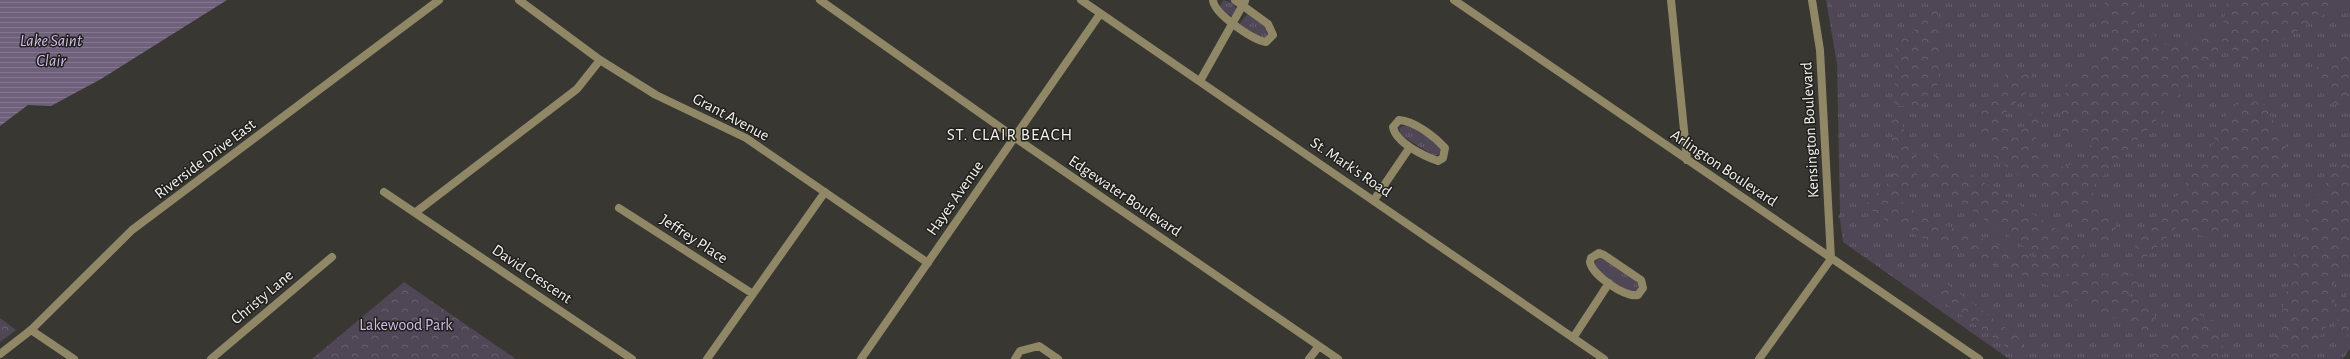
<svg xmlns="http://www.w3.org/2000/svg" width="2350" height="359" font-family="'Alegreya Sans',sans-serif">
	<defs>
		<pattern id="grass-tufts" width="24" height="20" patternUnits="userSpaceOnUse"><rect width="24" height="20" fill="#4f4656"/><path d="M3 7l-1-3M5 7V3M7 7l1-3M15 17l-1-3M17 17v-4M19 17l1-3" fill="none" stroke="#69616f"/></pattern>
		<pattern id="forest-crowns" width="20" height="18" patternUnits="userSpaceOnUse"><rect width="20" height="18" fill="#4f4656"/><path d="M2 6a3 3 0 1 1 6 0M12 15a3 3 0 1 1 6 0" fill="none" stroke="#69616f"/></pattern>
		<pattern id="water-rules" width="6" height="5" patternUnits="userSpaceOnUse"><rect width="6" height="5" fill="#6f617b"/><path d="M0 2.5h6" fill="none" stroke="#84788e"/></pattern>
	</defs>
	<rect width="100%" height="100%" fill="#393732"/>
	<path fill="url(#grass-tufts)" d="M1223 0 1234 3 1236 9 1232 16 1222 11 1220 6Z
		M1826 0H2350V349L2343 359H2009L1843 242 1840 219 1838 217 1840 213 1837 64Z
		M1248 13 1265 26 1268 37 1262 38 1239 24Z
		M1405 125 1413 127 1440 146 1442 149 1440 154 1434 156 1401 135 1399 128Z
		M1598 258H1601L1636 280 1638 286 1637 291 1634 292C1620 287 1600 278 1594 264Z"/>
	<path fill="url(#forest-crowns)" d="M2107 0H2142L2132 17 2140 33 2154 34 2159 43 2184 47 2200 33 2218 35V51L2152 125 2095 184 2092 198 2117 221 2112 248 1993 156 1979 134 1980 112 2008 72H2032L2026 93 2005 113 2006 124 2015 139 2035 108 2046 114 2034 144 2054 168 2082 163 2092 146 2057 128 2070 77 2116 35 2094 20Z
		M2228 0H2348L2246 62 2220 39Z
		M1935 6 1942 25 1941 63 1937 85 1917 106H1894L1896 45 1914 31 1922 8Z
		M2350 46V97L2337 107 2311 71Z
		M2258 96 2286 141 2283 175 2257 191 2219 241 2176 228 2142 262 2132 250 2180 192 2214 143 2215 128 2241 99Z
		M1900 117 1911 152 1919 160 1914 191 1899 200 1917 213 1947 226 2046 262 1921 175 1938 153 2084 247 2085 267 2059 271 2052 266 2050 286 1924 239 1877 216 1866 204 1892 179V121Z
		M2350 155V253L2333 286 2336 312 2305 359H2271L2289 281 2309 207 2339 165Z
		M2096 268 2114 281 2126 271 2139 281 2128 296 2146 301 2156 318 2153 334 2132 333 2120 317 2104 320 2088 304 2056 295C2066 269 2070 270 2096 268Z
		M404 282 516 359H312Z
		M1945 283 2022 340 2024 354 2020 356 1926 290 1929 287Z
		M2350 287V332L2343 342 2335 326Z
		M2188 311 2221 323 2223 351 2220 359H2155L2152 352Z
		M0 318 16 330 0 342Z"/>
	<path fill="url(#water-rules)" d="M0 0H227L101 79 51 106 28 105 0 126Z"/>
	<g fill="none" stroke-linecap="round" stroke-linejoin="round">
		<path stroke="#908767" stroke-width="8" d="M519 0 600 60 656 95 746 138 928 263
			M820 0 1014 137 1338 359
			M1081 0 1604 359
			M1213 0C1214 14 1253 40 1266 42L1273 35 1268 24 1235 0
			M1671 0 1687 160
			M1200 81 1245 1
			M1399 120C1415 121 1435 137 1445 148L1443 158 1438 161C1424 156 1396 143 1393 127Z
			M384 192 632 359
			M1374 200 1410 147
			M619 208 753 294
			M416 212 577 89 600 60
			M1599 253 1604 255 1641 280 1643 288 1638 295C1625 298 1592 275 1590 262L1591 258Z
			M31 330 74 359
			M1573 338 1609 283
			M211 359 332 257
			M707 359 825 192
			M861 359 1100 14
			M1015 359 1020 351 1039 346 1058 359
			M1309 359 1319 346"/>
		<path stroke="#908767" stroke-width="8" d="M1454 0 1979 359
			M1812 0 1820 50 1831 259
			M0 354 31 330 132 230 439 0
			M1759 359 1831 259"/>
	</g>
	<g text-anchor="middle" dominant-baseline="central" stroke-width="3" stroke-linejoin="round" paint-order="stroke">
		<g font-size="16" fill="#f4f3ef" stroke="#1f1f1c">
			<text transform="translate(731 117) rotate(28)">Grant Avenue</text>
			<text transform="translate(1810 130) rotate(-93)">Kensington Boulevard</text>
			<text transform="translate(205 159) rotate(-37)">Riverside Drive East</text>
			<text transform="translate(1351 167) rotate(34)">St. Mark's Road</text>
			<text transform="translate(1724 168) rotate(34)">Arlington Boulevard</text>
			<text transform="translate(1125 196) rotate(34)">Edgewater Boulevard</text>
			<text transform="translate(955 198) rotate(-55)">Hayes Avenue</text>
			<text transform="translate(694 239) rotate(33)">Jeffrey Place</text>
			<text transform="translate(532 274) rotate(34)">David Crescent</text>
			<text transform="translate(262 297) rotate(-40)">Christy Lane</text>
		</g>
		<g font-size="16" fill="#d5baeb" stroke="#1f1f1c">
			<text x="406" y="325">Lakewood Park</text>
		</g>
		<g font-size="17" font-style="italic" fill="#d6bbec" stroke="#1f1f1c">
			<text x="51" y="40">Lake Saint<tspan x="51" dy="20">Clair</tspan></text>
		</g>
		<g font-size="17" letter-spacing="1" fill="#f4f3ef" stroke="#1f1f1c">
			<text x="1010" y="134">ST. CLAIR BEACH</text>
		</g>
	</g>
</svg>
